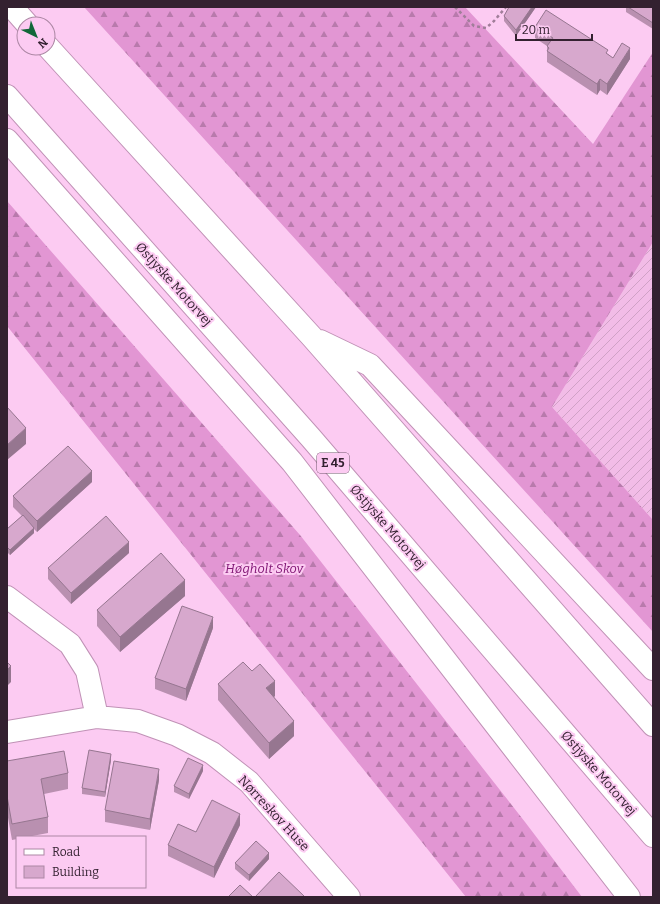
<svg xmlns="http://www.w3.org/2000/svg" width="660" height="904" font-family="Bitter,serif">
	<defs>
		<pattern id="industrial-furrows" width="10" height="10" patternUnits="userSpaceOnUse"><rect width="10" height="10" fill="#f2bce7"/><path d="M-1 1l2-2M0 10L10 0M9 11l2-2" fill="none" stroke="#d0a1c6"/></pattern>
		<pattern id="forest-firs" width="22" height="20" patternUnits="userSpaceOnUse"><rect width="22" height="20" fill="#e296d3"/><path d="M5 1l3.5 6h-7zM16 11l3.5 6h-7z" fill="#b87aac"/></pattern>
	</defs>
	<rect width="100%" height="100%" fill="#fccbf2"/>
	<path fill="url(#industrial-furrows)" d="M653 242V520L552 407Z"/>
	<path fill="url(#forest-firs)" d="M84 7H465L593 144 653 52V242L552 407 653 520V632Z
		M7 201 300 535 525 822 582 897H466L7 326Z"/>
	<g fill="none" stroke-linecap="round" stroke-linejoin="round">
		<defs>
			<path id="street" d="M7 597 70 644 87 671 97 717
				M7 732 97 717 138 721 177 735 212 753 249 782 349 897"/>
			<path id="highway" d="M12 7 27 24
				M48 47 312 337 653 725
				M7 96 311 438 653 836
				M7 140 292 462 629 897
				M320 341 370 365 653 669"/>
		</defs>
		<use href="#street" stroke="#c092b6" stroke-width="24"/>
		<use href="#highway" stroke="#c092b6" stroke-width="24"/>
		<path stroke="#a17e9a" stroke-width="2.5" stroke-dasharray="3 3" stroke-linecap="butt" d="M455 7 474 26 486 28 494 21 506 7"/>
		<use href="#street" stroke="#fff" stroke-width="22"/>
		<use href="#highway" stroke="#fff" stroke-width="22"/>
	</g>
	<path fill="#b990b0" d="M509 7H536L516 36 504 21V16Z
		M626 7H653V29L626 12Z
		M535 27 608 54 613 58 630 59 607 95 600 90 597 95 547 62V46L535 38Z
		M92 482 37 532 34 529V533L10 555 7 552V529L22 516 13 507V496Z
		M129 553 71 604 48 579V568Z
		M185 596 120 652 97 626V610Z
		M213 628 186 701 155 689V678Z
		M252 671 275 696 274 697 294 736 269 759 218 700V684Z
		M111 760 105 797 82 794V788Z
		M7 761 68 773V789L44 794 48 817V833L27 837H17V839L12 840 7 812Z
		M203 771 189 799 174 792V786Z
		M159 780 150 830 105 822V810Z
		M240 825 214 878 168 856V845L196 832Z
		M269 859 249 881 235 869V863Z"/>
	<path fill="#967690" d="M532 7H536L516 36V30Z
		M630 48V59L607 95V84Z
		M600 79V90L597 95V84Z
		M26 428V444L7 460V445Z
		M92 471V482L37 532V521Z
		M34 528V533L10 555V550Z
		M129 542V553L71 604V593Z
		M185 580V596L120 652V637Z
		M213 617V628L186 701V689Z
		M11 666V682L7 686V670Z
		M275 681V696L266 704V688Z
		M294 721V736L269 759V743Z
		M111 754V760L105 797V792Z
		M203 765V771L189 799V794Z
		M159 769V780L150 830V819Z
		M240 814V825L214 878V867Z
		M269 853V859L249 881V875Z"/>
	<path fill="#d7a8cd" stroke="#967690" d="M509 7H532L516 30 504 16Z
		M628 7H653V23Z
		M546 10 608 50 606 53 613 58 622 43 630 48 607 84 600 79 597 84 547 51 549 48 547 46 553 38 535 27Z
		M7 407 26 428 7 445Z
		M68 446 92 471 37 521 13 496Z
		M23 515 34 528 10 550 7 547V529Z
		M106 516 129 542 71 593 48 568Z
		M161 553 185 580 120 637 97 610Z
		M182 606 213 617 186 689 155 678Z
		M7 662 11 666 7 670Z
		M243 662 252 671 260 664 275 681 266 688 294 721 269 743 218 684Z
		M89 750 111 754 105 792 82 788Z
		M64 751 68 773 41 779 48 817 12 824 7 796V761Z
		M188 758 203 765 189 794 174 786Z
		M114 761 159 769 150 819 105 810Z
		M212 800 240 814 214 867 168 845 178 824 196 832Z
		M256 841 269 853 249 875 235 863Z
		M279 872 304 896 303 897H255Z
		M240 885 253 897H228Z"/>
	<g text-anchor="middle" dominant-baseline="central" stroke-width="4" stroke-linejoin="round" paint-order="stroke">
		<rect fill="#fccbf2" stroke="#6f546a" stroke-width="1" x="317" y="453" width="32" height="20" rx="3"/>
		<g font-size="12" font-weight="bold" fill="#332130">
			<text x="333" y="463">E 45</text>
		</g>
		<g font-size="13" fill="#332130" stroke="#fccbf2">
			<text transform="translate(174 284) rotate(48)">Østjyske Motorvej</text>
			<text transform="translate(388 527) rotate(49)">Østjyske Motorvej</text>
			<text transform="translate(599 773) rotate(49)">Østjyske Motorvej</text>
			<text transform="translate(274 813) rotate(47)">Nørreskov Huse</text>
		</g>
		<g font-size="13" font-style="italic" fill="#821976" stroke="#fccbf2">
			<text x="264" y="568">Høgholt Skov</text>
		</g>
	</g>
	<rect width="660" height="904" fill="none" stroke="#332130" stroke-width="16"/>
	<rect x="16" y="836" width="130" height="52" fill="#fccbf2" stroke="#ac87a4"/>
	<rect x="24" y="849" width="20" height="6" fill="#ffffff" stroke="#ac87a4"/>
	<text x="52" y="856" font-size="12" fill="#332130">Road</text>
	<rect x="24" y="866" width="20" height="12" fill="#d7a8cd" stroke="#ac87a4"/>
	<text x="52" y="876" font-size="12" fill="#332130">Building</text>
	<g transform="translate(36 36) rotate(137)"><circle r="19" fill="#fccbf2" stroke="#ac87a4"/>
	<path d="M0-3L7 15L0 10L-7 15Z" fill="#116739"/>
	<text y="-6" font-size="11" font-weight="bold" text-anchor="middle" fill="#332130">N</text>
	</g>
	<path d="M516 34v6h76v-6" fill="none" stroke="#332130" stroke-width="2"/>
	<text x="522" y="34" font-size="12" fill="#332130" stroke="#fccbf2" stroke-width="3" paint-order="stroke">20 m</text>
</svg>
